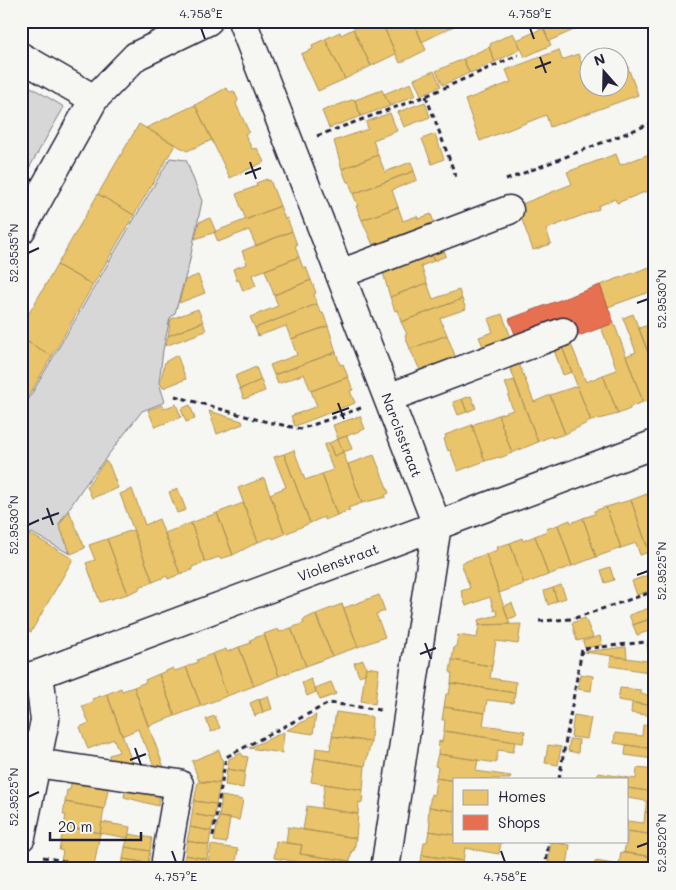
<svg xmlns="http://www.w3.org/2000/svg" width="676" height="890" font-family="Mali,sans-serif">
	<rect width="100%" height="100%" fill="#f6f6f2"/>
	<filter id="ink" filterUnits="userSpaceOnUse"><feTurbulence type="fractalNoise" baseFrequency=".02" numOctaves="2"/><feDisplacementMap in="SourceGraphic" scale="10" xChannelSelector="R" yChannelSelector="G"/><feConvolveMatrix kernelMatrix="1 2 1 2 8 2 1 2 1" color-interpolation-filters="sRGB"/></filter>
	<g filter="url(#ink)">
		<path fill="#d7d7d7" stroke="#7c7c89" d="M21 81 64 107 21 182Z
			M170 158 186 160 202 201 189 264 175 313 170 318 163 350 159 383 165 402 142 411 82 489 59 524 70 554 32 533 23 540 21 546V412Z"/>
		<path fill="#e9c46a" stroke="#ad935c" d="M364 21H381L396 54 371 66 353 29 365 23Z
			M381 21H413L426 50 400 63Z
			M413 21H444L448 29 422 42Z
			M444 21H464L448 29Z
			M561 21H572L576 29 549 41 544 29Z
			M543 28 551 45 525 57 517 40Z
			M353 29 371 66 345 79 325 39 340 32 341 35Z
			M513 33 521 49 495 62 489 47 491 46 490 44Z
			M325 39 345 79 318 91 301 54 313 49 312 45Z
			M489 47 495 62 470 73 463 59Z
			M559 50 562 60 578 54 583 67 588 65V88H618V64L626 62 638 95 550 127 546 115 480 141 465 100 511 82 506 70Z
			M463 59 469 73 443 85 436 71Z
			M434 71 441 86 421 95 414 79Z
			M411 83 416 95 390 106 384 94Z
			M226 88 230 92 234 91 238 100 236 104 249 132 245 134 252 149 257 148 264 162 230 178 195 105Z
			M382 90 390 106 361 116 355 100Z
			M354 99 361 116 329 128 322 111Z
			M425 102 430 117 404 127 398 112Z
			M195 105 212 140 187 151 146 128Z
			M390 113 397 131 373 140 378 155 342 169 334 141 368 129 366 122Z
			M139 124 175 145 134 215 98 194Z
			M435 134 444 159 432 164 422 139Z
			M655 152V188L617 203 615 199 598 206 599 209 546 229 551 244 533 250 517 206 572 184 567 172 616 154 620 165Z
			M378 155 385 172 411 162 414 171 353 194 349 181 347 182 342 169Z
			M414 171 417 180 392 190 398 207 362 220 356 206H358L353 194Z
			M267 179V181L270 180 280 206 246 220 236 194 257 186 256 183Z
			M98 194 134 215 93 285 57 265Z
			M280 206 285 219 287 218 292 231 256 246 249 230 218 242 214 232Z
			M398 207 403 221 417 216 418 219 431 214 434 223 373 245 362 220Z
			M210 218 216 232 195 239 199 222Z
			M292 231 297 245 295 246 299 257 252 275 256 286 243 291 239 280 237 281 233 269 247 264 242 251Z
			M443 247 446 256 434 261 430 252Z
			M430 252 434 261 421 266 427 283 390 297 382 269Z
			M299 257 303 268 306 267 311 280 274 295 265 270Z
			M57 265 93 285 52 356 21 338V327Z
			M655 265V290L608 307 600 285Z
			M198 275 205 293 179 303 185 280Z
			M311 280 316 293 314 294 317 304 255 328 250 317 278 306 274 295Z
			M427 283 433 299 459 290 462 299 401 322 398 310 395 311 390 297Z
			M462 299 466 309 440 318 447 335 410 349 405 335 407 334 401 322Z
			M317 304 321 313H323L328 326 291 339 286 326 258 336 255 328Z
			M198 309 203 322 168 336 171 319Z
			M502 314 512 340 485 351 479 337 493 332 488 319Z
			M633 314 655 371V400L648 403 647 401 643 402 626 356 636 352 623 318Z
			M203 322 206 331 165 346 168 336Z
			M614 323 643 402 630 407V409L618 414 603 375 617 370 601 327Z
			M649 325 655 341V371L639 328Z
			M328 326 336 352 274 375 270 365 297 355 291 339Z
			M447 335 457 361 422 374 410 349Z
			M21 338 52 356 21 409Z
			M571 344 586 382 603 375 618 414 591 421 562 347Z
			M562 347 572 372 563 375 554 350Z
			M336 352 340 365 343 364 348 377 311 391 304 374 278 384 274 375Z
			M177 355 186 379 163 388 160 383 165 362Z
			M519 364 534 402 550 395 565 434 552 438 551 436 538 442 510 367Z
			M256 367 261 380 240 389 235 376Z
			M348 377 353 390 350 391 355 403 295 426 291 416 317 406 311 391Z
			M261 380 265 391 244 399 240 389Z
			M514 380 538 442 512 453 498 415 513 410 508 396 510 395 505 383Z
			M577 386 591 421 565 434 550 395Z
			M471 396 476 408 467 412 462 399Z
			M462 399 467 412 458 415 453 402Z
			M176 404 181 417 155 427 148 410 162 405 163 409Z
			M190 405 195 419 186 422 181 409Z
			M209 411 242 421 243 424 217 434Z
			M498 415 512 453 500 458 499 457 485 461 472 425Z
			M360 416 365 429 338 439 333 425Z
			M472 425 485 461 458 471 450 450 448 451 444 439 446 438 445 435Z
			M347 436 352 449 343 452 338 439Z
			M338 439 343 452 334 456 329 443Z
			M329 443 334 456 343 452 362 503 348 508 350 510 337 515 322 474 333 470 324 445Z
			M294 450 305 480 322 474 337 515 325 520 324 517 310 523 284 454Z
			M284 454 310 523 285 534 270 494 286 487 274 457Z
			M374 455 389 493 385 495 386 497 362 503 348 464Z
			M105 461 109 464 118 488 92 498 87 486Z
			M264 478 285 534 273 539 272 537 258 542 238 488Z
			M132 489 145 525 159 519 180 574 168 579 167 576 153 582 120 494Z
			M178 489 186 510 177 513 169 492Z
			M655 491V565H654L631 500Z
			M631 500 649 552 640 555 636 543 621 548 606 507Z
			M243 503 258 542 233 555 217 513Z
			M606 507 621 548 596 557 583 518 595 514 594 511Z
			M69 511 85 548 71 554 59 525Z
			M217 513 233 555 220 559 219 557 205 562 191 523Z
			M583 518 596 557 572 566 558 525 570 520 571 523Z
			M191 523 205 562 192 567V570L180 574 165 533Z
			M558 525 572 566 548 575 535 536 547 531 546 529Z
			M133 530 153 582 139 587 140 589 128 594 107 539Z
			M30 534 73 559 31 632 21 627V548Z
			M535 536 548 575 524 584 510 543 522 538 523 541Z
			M107 539 128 594 100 602 86 563 95 560 89 545Z
			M510 543 524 584 499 593 486 554 498 550 497 547Z
			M486 554 508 619 510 624 479 625 478 620 498 615 496 610 494 611 490 597 466 606 461 591 470 588 461 563Z
			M654 565 655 589 637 595 632 581 648 575 646 568Z
			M610 567 614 580 605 583 601 570Z
			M561 585 566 598 557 601 553 588Z
			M553 588 557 601 548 605 544 591Z
			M379 595 385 611 376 614 385 637 358 647 342 604 344 608Z
			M512 603 517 616 508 619 504 606Z
			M342 604 358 647 332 656 316 614Z
			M655 606V617L633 625 629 615Z
			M315 614 332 656 306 666 291 628 304 623 303 620Z
			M655 617V629L637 635 633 625Z
			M585 618 593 637 577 641 572 623Z
			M521 624 518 644 496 641 492 666 452 660 454 647H456L458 635 477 638 479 625Z
			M291 628 306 666 279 676 264 634 278 629 279 632Z
			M264 634 279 676 254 686 239 647 251 643 250 640Z
			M600 636 602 645 585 648 583 641Z
			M655 643V662H650L647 644Z
			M239 647 254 686 227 696 212 654 226 649 227 652Z
			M626 647 627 658 584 652Z
			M212 654 227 696 201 706 186 667 198 662 197 660Z
			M611 656 655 662V673L610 666Z
			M363 660 366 667 365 674 359 676 354 663Z
			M452 660 492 666 490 678 516 682 515 693 451 683 452 673 450 672Z
			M186 667 201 706 175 716 159 674 173 668 175 671Z
			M366 667 379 669 375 704 361 701Z
			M159 674 175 716 148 726 134 687 146 682 145 680Z
			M580 674 593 676 591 691 578 689Z
			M311 679 316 692 307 696 302 683Z
			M331 682 336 694 320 700 315 688Z
			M451 683 515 693 513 703 487 700 485 713 444 707 446 694H449Z
			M134 687 166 773 156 771 145 743H143L138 729 122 736 107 694 121 688 122 691Z
			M620 688 641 690V694L655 696V706L618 700Z
			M107 694 135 770 108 767 109 755 119 752 114 739 88 749 80 727 89 723 82 706 93 702 92 699Z
			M268 696 272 709 263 712 259 699Z
			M259 699 263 712 255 716 250 703Z
			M632 703 655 706V716L631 713Z
			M444 707 485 713 483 725 525 731 523 743 444 731 445 720H442Z
			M336 712 372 717 371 742 332 736Z
			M316 715 313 734 287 730Z
			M574 715 591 718 587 739 571 737Z
			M215 716 220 728 211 732 206 719Z
			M643 725 655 727V749L614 743 615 733 642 736Z
			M444 731 515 742 513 752 498 750 496 763 438 754 439 741 442 742Z
			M284 732 282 753 249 748Z
			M332 736 371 742 365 766 315 758 316 748 330 750Z
			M570 739 579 740 578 753 568 751Z
			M548 745 561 747 558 765 545 763Z
			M626 745 655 749V770H651L653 759 625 755Z
			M219 750 223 762 220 783 199 781 192 761Z
			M241 753 243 756 248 757 245 772 227 769 229 759Z
			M438 754 478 760 476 771 511 776 510 779H455V781L436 778 438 767 435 766Z
			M315 758 365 766 363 790 311 782Z
			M637 768 655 770V792L627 788V779H598V773L636 779Z
			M227 769 245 772 243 788 225 785Z
			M72 778 109 785 104 809 65 802 67 790H70Z
			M436 778 455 781V811L429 807 431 794 434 795Z
			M198 782 220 783 216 804 194 801Z
			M325 784 363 790 362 803 359 802 358 814 321 808Z
			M126 787 160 793 158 806 124 797Z
			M627 788 655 792V814L645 812 647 801 627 798Z
			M222 796 243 800 239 820 219 817Z
			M194 801 216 804 214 818 192 814Z
			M65 802 104 809 100 833 64 826 66 815H63Z
			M307 806 358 814 356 838 303 830Z
			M429 807 455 811V835L429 831 430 820H428Z
			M645 812 655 814V835L627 831V821L644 823Z
			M192 814 214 818 211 831 190 827Z
			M219 817 230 818 226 843 214 841Z
			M102 822 130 827 128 838 100 833Z
			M64 826 100 833 94 866 61 861 63 851 59 850Z
			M190 827 211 831 209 845 187 841Z
			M288 827 356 838 354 851 352 850 350 861 300 854 302 845 286 843Z
			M429 831 455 835V841L501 842 499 854 465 848 463 861 422 855 424 842H427Z
			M627 831 655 835V857L624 853 626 841H627Z
			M129 834 152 838 150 851 125 847Z
			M187 841 209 845 207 859 185 855Z
			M276 841 302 845 300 854 350 861 349 869H298L299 862 274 858Z
			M551 841H565L564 844Z
			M551 842 570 845 567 866 548 862Z
			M211 845 238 849 235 868 208 864Z
			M125 847 150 851 148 863 123 859Z
			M621 852 655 857V869H594L595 861 619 865Z
			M185 855 207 859 205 869H182Z
			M422 855 463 861 461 869H423L420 867Z
			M123 859 148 863 147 869H121Z
			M552 864 575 867 574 869H551Z
			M61 865 85 869H60Z"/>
		<path fill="#e76f51" stroke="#ac584a" d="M600 285 614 323 573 338 518 342 509 319Z"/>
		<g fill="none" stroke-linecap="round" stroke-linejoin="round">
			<defs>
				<path id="minor" d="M242 21 437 525 385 869
					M21 57 94 99
					M21 230 94 99 136 56 208 21
					M340 274 509 210
					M388 398 563 332
					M21 679 39 674 655 444
					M36 763 179 784 166 860
					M21 837 45 720 39 674"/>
			</defs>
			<use href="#minor" stroke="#22223b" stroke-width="31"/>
			<path stroke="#22223b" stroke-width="3" stroke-dasharray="5 4" stroke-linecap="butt" d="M580 25 588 21
				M426 96 456 177
				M317 136 426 96 518 55
				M506 180 655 122
				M175 396 259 420 301 429 361 408
				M539 621 572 619 655 591
				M559 779 582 649 655 641
				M213 836 226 757 329 703 381 710
				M43 857 104 869
				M545 869 549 841"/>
			<use href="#minor" stroke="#f6f6f2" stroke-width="28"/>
		</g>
	</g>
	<path fill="none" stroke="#22223b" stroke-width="2" d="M201 28 205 39M530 28 534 39M540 57 546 73M535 68 551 62M250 162 256 179M245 174 261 168M28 253 39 248M637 303 648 299M338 403 344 419M332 414 349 408M47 508 53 525M42 519 59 513M28 525 39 520M637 575 648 571M425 643 431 659M420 654 436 648M135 748 141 765M130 760 146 754M28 797 39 792M637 847 648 843M172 851 176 862M501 851 505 862"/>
	<g text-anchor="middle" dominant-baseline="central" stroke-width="5" stroke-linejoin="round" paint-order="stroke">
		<g font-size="14" fill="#22223b" stroke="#f6f6f2">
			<text transform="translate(402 435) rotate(69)">Narcisstraat</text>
			<text transform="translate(338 562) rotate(-20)">Violenstraat</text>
		</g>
	</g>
	<rect width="676" height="890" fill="none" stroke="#f6f6f2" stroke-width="55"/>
	<rect x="453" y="778" width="175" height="65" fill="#f6f6f2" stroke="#a1a1a9"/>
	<rect x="463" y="790" width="25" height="15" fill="#e9c46a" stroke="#a1a1a9"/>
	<text x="498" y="802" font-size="15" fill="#22223b">Homes</text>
	<rect x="463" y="815" width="25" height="15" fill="#e76f51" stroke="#a1a1a9"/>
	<text x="498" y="828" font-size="15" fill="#22223b">Shops</text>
	<g transform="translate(604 72) rotate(340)"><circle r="24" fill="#f6f6f2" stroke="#a1a1a9"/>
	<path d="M0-4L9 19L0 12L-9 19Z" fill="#22223b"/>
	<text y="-8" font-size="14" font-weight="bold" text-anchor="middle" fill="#22223b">N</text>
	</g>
	<path d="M50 832v8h91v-8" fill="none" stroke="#22223b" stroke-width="2.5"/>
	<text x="58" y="832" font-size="15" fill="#22223b" stroke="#f6f6f2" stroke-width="4" paint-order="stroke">20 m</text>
	<rect x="28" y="28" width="620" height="834" fill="none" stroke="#22223b" stroke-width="2"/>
	<g font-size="12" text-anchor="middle" fill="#22223b">
		<text x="201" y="18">4.758°E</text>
		<text x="530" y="18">4.759°E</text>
		<text transform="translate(14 253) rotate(-90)" y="4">52.9535°N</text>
		<text transform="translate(662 299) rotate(-90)" y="4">52.9530°N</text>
		<text transform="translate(14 525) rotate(-90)" y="4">52.9530°N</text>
		<text transform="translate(662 571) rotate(-90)" y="4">52.9525°N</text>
		<text transform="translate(14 797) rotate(-90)" y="4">52.9525°N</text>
		<text transform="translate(662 843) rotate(-90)" y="4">52.9520°N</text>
		<text x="176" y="881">4.757°E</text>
		<text x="505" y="881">4.758°E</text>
	</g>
</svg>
